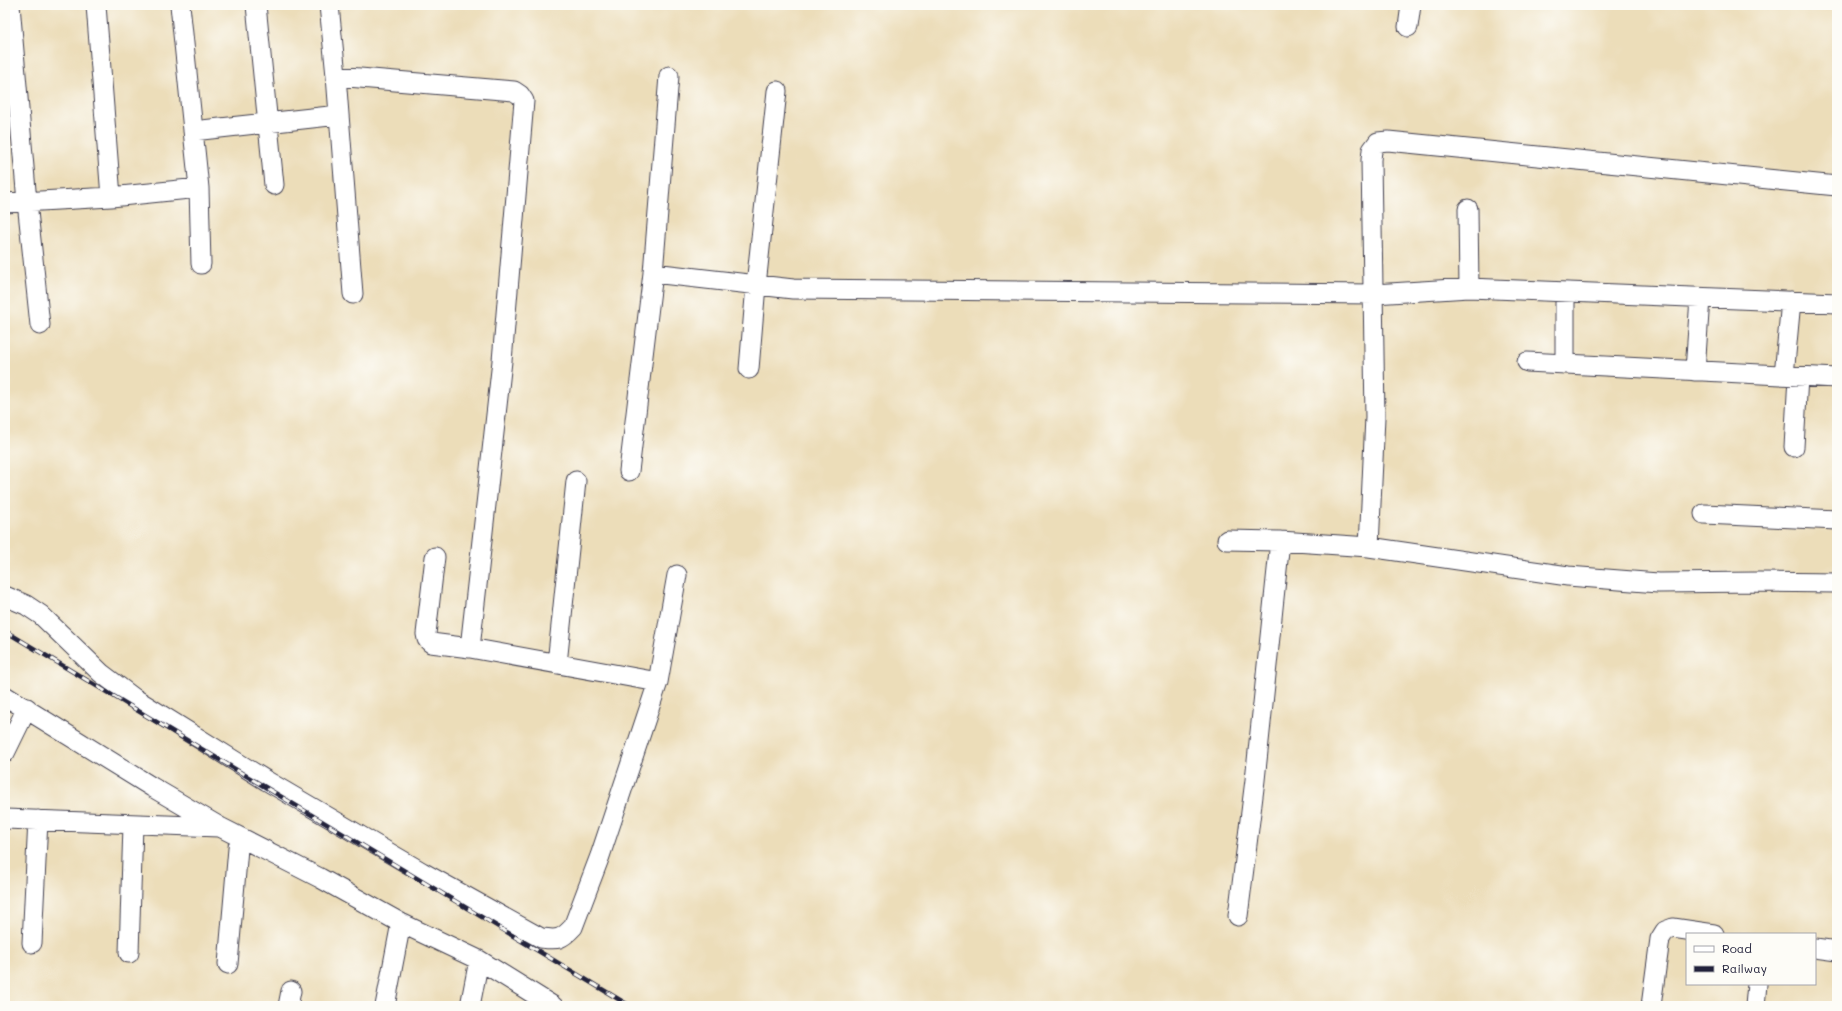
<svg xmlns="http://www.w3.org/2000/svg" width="1842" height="1011" font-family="Mali,sans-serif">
	<rect width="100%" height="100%" fill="#fdfcf7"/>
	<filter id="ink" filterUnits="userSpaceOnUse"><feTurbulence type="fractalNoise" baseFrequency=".025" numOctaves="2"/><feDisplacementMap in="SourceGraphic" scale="8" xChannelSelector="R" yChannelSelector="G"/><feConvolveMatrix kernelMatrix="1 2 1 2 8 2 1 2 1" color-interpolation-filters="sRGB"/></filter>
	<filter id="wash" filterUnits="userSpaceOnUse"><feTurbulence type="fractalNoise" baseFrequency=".012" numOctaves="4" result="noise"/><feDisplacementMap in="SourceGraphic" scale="16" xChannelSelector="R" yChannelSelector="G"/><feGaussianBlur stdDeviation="0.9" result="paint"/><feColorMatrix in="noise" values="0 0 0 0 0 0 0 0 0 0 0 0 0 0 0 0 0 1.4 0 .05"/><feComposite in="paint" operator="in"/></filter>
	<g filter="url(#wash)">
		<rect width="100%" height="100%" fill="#ecddb9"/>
	</g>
	<g filter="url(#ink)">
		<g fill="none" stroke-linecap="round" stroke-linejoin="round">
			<defs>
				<path id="minor" d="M10 5 27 202 40 325
					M96 5 111 197
					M180 5 199 188 201 264
					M256 5 274 185
					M329 5 336 76 353 294
					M1408 27 1411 5
					M336 76 514 91 520 95 524 101 502 361 470 648
					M193 131 339 115
					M5 203 111 197 199 188
					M1468 209 1469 288
					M653 273 793 289 1374 294 1469 288 1837 303
					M1565 292V364
					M1527 362 1837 378
					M749 369 756 285 777 91
					M1695 371 1700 298
					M1784 375 1791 301
					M1794 447 1798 377
					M629 471 653 273 669 76
					M1704 514 1837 520
					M1227 540 1280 541 1369 547 1568 576 1658 583 1759 582 1837 583
					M1369 547 1375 417 1371 160 1372 150 1378 142 1388 141 1837 186
					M435 557 426 634 427 639 431 643 470 648 658 682
					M5 596 26 605 41 615 101 673 134 698 267 781 422 872 541 938C558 940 561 940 573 927L600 856 658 682 677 575
					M557 664 576 481
					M5 696 152 787 220 827 320 878 401 923 479 960 553 1006
					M5 753 27 708
					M5 819 219 827
					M1238 916 1255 780 1280 541
					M32 943 38 820
					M1815 948 1837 951
					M129 953 133 825
					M228 964 239 837
					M288 1006 291 991
					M385 1006 401 923
					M470 1006 479 960
					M1651 1006 1660 939 1665 931 1673 928 1714 934
					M1755 1006 1757 984"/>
			</defs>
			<use href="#minor" stroke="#403e4e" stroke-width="21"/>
			<use href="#minor" stroke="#fff" stroke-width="19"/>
			<defs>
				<path id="rail" d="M5 631 630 1006"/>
			</defs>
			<use href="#rail" stroke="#22223b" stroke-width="4.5"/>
			<use href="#rail" stroke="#fdfcf7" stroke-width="3" stroke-dasharray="9" stroke-linecap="butt"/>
		</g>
	</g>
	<rect width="1842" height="1011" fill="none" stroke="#fdfcf7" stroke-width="20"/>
	<rect x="1686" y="933" width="130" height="52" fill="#fdfcf7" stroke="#a5a5ac"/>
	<rect x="1694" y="946" width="20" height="6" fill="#ffffff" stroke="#a5a5ac"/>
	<text x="1722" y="953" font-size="12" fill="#22223b">Road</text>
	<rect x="1694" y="966" width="20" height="6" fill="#22223b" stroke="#a5a5ac"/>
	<text x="1722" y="973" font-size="12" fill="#22223b">Railway</text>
</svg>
